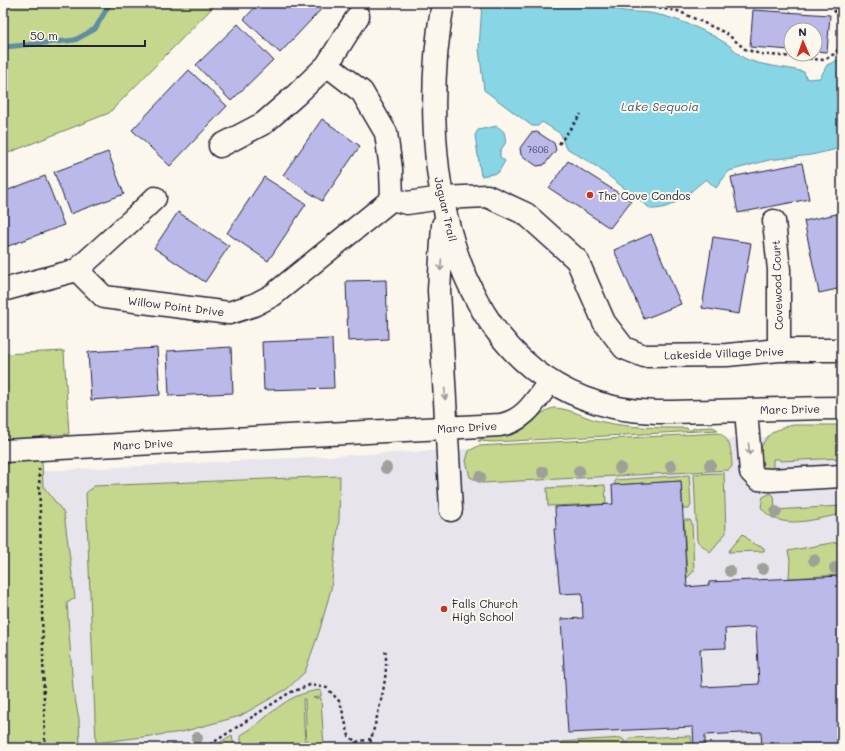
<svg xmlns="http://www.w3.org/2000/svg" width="845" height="751" font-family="Mali,sans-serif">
	<rect width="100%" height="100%" fill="#fbf7ec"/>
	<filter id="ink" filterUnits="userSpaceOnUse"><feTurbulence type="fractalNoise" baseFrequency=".025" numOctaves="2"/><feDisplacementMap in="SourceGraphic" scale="8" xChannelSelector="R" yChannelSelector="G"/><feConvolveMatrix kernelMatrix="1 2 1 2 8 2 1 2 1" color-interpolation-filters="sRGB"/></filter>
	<g filter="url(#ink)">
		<path fill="#e8e4eb" d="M842 434V748H51L42 471 701 437V440Z"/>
		<path fill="#c5d78c" stroke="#747c64" d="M3 3H217L109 113 3 155Z
			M64 351 69 434 41 436 43 486 64 513 75 598 67 603 73 689 79 719 80 746 77 748H3V354Z
			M553 408C571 408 586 419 603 422 631 428 658 428 687 428L688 430H693V428L713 427 718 430 493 442 478 441C485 435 504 438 514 434 530 429 537 412 553 408Z
			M794 425H842V458L780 461 779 459H773V471L769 475 758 464C760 440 769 429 794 425Z
			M719 433C732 440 731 453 732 466L729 470 482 483 470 477 466 461 469 451 478 446Z
			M724 473 726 533 710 552 697 541 694 474Z
			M689 475 691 505 689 509H683L681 481 615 485V480Z
			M340 476 339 520 331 589 320 629 305 672 287 689 240 716 182 732 96 743 86 493 94 486Z
			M605 485 606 504 548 506 547 488Z
			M771 493 774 496 775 510 842 506V514C818 518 778 533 761 507L763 497Z
			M684 520H690L692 523 694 571 687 578Z
			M743 534 752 543 764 548V551L728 552Z
			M842 541V575L789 578 790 560 788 551Z
			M321 690V696L313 698H321L324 748H307L305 699H303L305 748H241V735C271 718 282 694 321 690Z
			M232 735 234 748H211Z
			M691 736 692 748H628V741L630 738Z
			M621 738 625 741V748H561V742Z"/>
		<path fill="#88d6e5" stroke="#5f8ea1" d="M482 3H605C620 15 637 10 655 14 681 19 709 32 730 46 735 50 739 55 744 58 759 66 787 67 804 72L807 79 820 78 827 65 842 58V148L811 155 769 160 729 171 716 188 706 179C689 192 674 210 651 209L597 167 565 147 561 134 542 122 538 126H532L484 90 479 49Z
			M497 126 504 132 506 142 500 151V157L505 161 498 173 481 176 475 135 478 130Z"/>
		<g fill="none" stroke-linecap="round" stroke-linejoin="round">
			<path stroke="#5f8ea1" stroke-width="5" d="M3 53 5 47 75 40 95 29 110 3"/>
		</g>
		<path fill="#bab9ea" stroke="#22223b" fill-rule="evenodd" d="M259 3H327L280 53 244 19Z
			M753 10 830 15 827 52 815 51V30H791V50L750 47Z
			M238 24 273 60 231 101 196 65Z
			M189 70 227 106 170 166 132 130Z
			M322 119 360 146 322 201 283 175Z
			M537 132 554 143 556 150 544 165 537 166 521 155 520 148 531 133Z
			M108 152 124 194 70 214 54 172Z
			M568 161 631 201 610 228 549 188Z
			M802 163 809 199 738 213 731 177Z
			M45 176 64 225 3 248V192Z
			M264 177 306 204 268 261 227 233Z
			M178 212 229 246 205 282 154 248Z
			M841 213 842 288 819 293 804 221Z
			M651 234 681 304 644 319 614 250Z
			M713 237 751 243 739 314 702 308Z
			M386 280 388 339 348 341 346 281Z
			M332 339 334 388 264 390 262 342Z
			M231 347 233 393 169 396 167 351Z
			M157 348 160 395 91 400 88 352Z
			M681 481 687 587 709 585V582L842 576V748H762L761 732 705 735V748H694L693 727 568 733 561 619 583 618 582 593 560 594 554 529H556L555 507 613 504 612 485ZM756 627 759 684 702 687 700 649 726 648 725 629Z"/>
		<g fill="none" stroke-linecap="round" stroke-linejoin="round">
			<defs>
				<path id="minor" d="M443 3C417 147 441 368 613 407 645 414 677 412 710 411 754 410 798 408 842 408
					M327 65 362 92 386 133 391 169 392 199
					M220 146 264 123 296 95 327 65 358 16
					M392 199 407 203 442 198 487 196 526 214 577 260 604 322 624 348 644 356 727 355 779 350H842
					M774 221 779 270V350
					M443 225 439 290 451 510
					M77 270C103 246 130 223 155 198
					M3 290 77 270 104 297 229 313 254 305 273 295 392 199
					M746 410 751 472 758 479 770 480 842 476
					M3 451 500 425C525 421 536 400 550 381"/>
			</defs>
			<use href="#minor" stroke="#22223b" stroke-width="25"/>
			<path stroke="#22223b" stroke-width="2.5" stroke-dasharray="3 3" stroke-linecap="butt" d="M623 3 678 11 726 33 745 49 760 54 824 60 834 54 842 45
				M834 10 842 22
				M559 144 581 114
				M39 468 45 748
				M205 748 289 693 310 685 327 688 340 702 349 736 356 742 371 739
				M352 748 356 742
				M369 748C376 717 390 680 385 648"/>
			<use href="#minor" stroke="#fbf7ec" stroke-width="22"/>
		</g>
		<g fill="#9fa098">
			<circle cx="710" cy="465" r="6"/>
			<circle cx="671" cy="466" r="6"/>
			<circle cx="386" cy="468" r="6"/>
			<circle cx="620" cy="468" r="6"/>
			<circle cx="579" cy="471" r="6"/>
			<circle cx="543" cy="472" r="6"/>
			<circle cx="480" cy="477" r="6"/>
			<circle cx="776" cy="512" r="6"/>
			<circle cx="814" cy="560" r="6"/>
			<circle cx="835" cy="568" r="6"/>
			<circle cx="763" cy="569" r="6"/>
			<circle cx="730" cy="571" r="6"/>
			<circle cx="197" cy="738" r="6"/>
		</g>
		<defs><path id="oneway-shaft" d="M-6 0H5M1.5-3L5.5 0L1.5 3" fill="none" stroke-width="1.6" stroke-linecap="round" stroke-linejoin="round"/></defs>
		<g stroke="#99979c">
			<use href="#oneway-shaft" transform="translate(441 265) rotate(94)"/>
			<use href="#oneway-shaft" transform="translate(445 394) rotate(87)"/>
			<use href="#oneway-shaft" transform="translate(749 449) rotate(85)"/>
		</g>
	</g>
	<g fill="#c8321e" stroke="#fbf7ec" stroke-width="1.5">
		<circle cx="590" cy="195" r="4"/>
		<circle cx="444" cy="609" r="4"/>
	</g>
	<g text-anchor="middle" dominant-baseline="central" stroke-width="4" stroke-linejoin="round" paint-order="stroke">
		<g font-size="9" fill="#484867">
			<text x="538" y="149">7606</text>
		</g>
		<g font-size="11" fill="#22223b" stroke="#fbf7ec" text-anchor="start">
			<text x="598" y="195">The Cove Condos</text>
			<text x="452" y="603">Falls Church<tspan x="452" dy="13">High School</tspan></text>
		</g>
		<g font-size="11" fill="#22223b" stroke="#fbf7ec">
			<text transform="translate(446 209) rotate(77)">Jaguar Trail</text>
			<text transform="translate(777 285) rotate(-92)">Covewood Court</text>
			<text transform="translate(176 306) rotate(7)">Willow Point Drive</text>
			<text transform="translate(724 353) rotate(-2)">Lakeside Village Drive</text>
			<text transform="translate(790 409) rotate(-1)">Marc Drive</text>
			<text transform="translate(467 427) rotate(-3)">Marc Drive</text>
			<text transform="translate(143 444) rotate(-3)">Marc Drive</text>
		</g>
		<g font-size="12" font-style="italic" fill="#41586e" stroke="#fbf7ec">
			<text x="660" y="106">Lake Sequoia</text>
		</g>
	</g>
	<rect width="845" height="751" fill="none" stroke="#fbf7ec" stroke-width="16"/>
	<rect x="8" y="8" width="829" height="735" fill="none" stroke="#22223b" stroke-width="1.5" filter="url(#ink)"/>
	<g transform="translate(803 42) rotate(358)"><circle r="19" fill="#fbf7ec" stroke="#a4a2a5"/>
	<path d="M0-3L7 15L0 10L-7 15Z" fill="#c8321e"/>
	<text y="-6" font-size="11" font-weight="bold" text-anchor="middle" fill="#22223b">N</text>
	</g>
	<path d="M24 40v6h121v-6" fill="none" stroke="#22223b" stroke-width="2"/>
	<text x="30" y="40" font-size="12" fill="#22223b" stroke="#fbf7ec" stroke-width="3" paint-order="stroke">50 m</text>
</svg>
